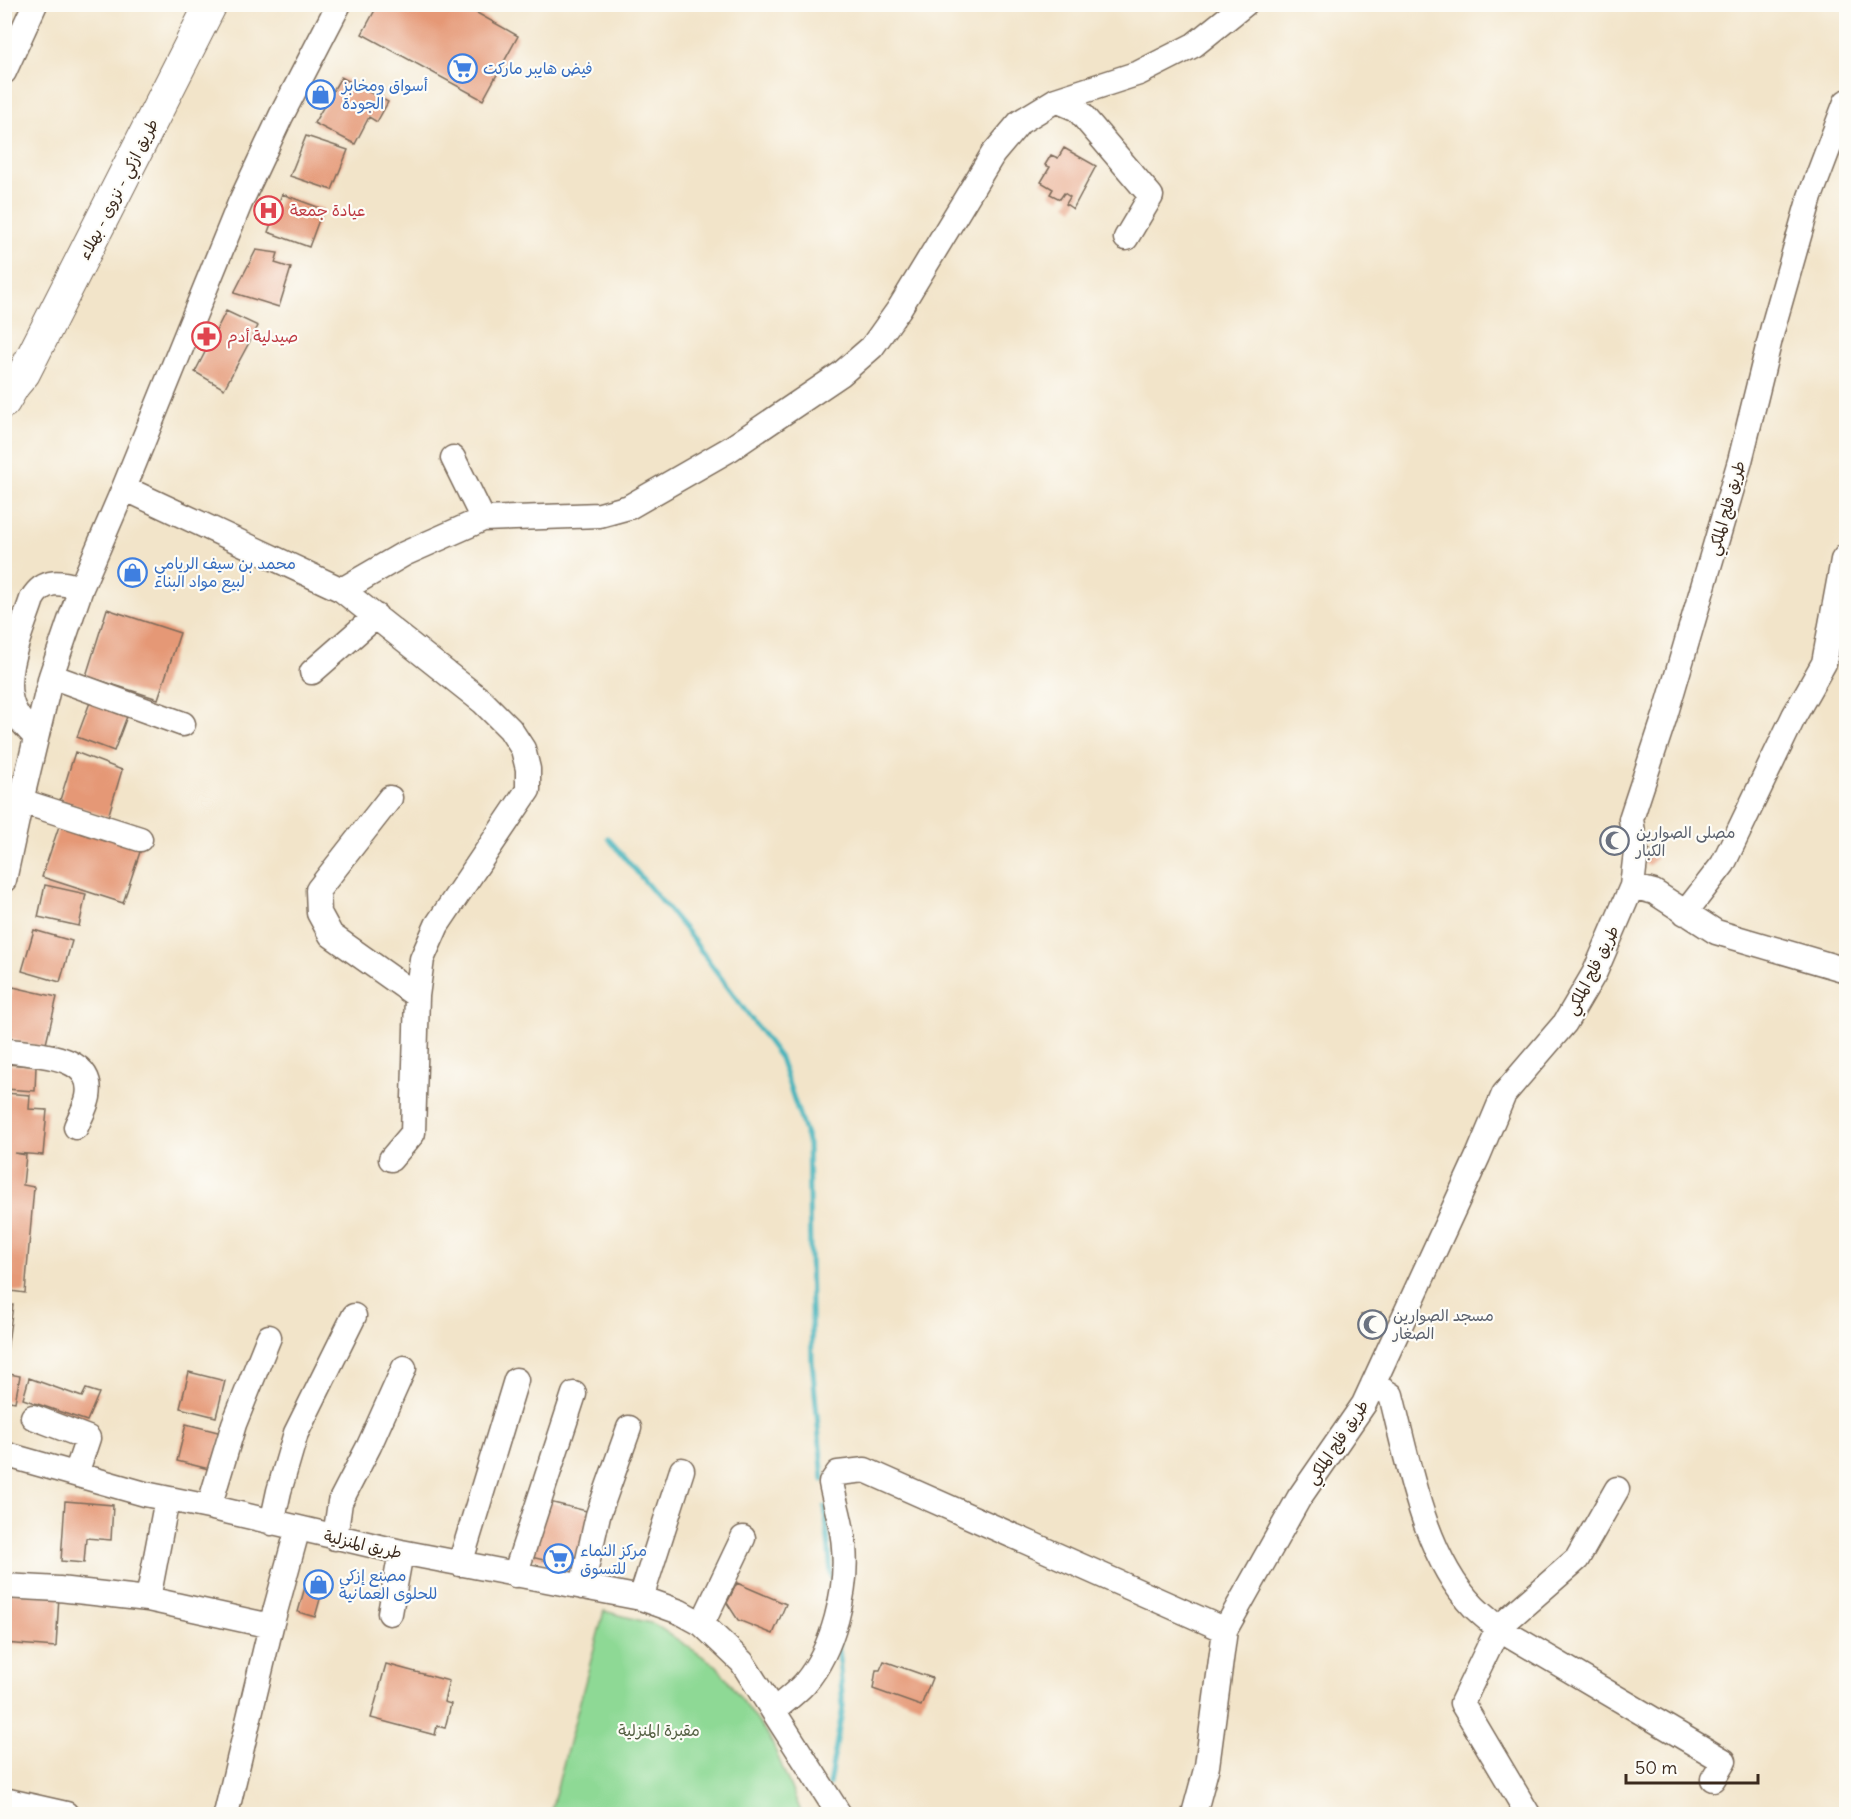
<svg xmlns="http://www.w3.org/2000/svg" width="1851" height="1819" font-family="Delius,'Playpen Sans Arabic',sans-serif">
	<rect width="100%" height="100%" fill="#fdfcf7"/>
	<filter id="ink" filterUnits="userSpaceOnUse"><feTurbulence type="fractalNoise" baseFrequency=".0167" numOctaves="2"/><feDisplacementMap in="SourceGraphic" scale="12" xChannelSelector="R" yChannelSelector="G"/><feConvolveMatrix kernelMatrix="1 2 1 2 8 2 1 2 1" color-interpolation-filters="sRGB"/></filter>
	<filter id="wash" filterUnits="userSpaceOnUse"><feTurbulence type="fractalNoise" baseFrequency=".008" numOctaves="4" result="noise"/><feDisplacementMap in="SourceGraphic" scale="24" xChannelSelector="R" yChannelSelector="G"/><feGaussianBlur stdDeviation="1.35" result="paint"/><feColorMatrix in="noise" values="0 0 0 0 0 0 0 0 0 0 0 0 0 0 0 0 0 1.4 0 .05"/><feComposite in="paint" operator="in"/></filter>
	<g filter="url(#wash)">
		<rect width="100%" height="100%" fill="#f2e4c9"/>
		<path fill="#8ed995" stroke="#64825a" stroke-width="1.5" d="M604 1611 654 1624 717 1666 770 1738 802 1814H550Z"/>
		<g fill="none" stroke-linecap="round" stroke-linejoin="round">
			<path stroke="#44b4bc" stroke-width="5" d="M608 838 685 929 780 1058 808 1141 812 1361 823 1480
				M825 1507 832 1584
				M829 1784 843 1707 838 1644"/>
		</g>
		<g id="blocks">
			<path fill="#e59876" d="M370 4H461L518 36 483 100 362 34 375 10 369 7Z
				M341 77 388 102 377 122 369 117 355 144 314 123Z
				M306 136 348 150 332 190 290 176Z
				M1064 148 1096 166 1073 209 1066 204 1070 197 1064 193 1060 199 1050 194 1053 189 1041 182 1050 167 1045 165 1051 155 1058 158Z
				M282 194 323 209 309 247 268 232Z
				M256 250 278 253 275 263 291 268 279 307 234 293Z
				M226 311 258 326 224 389 195 372Z
				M107 609 180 633 158 699 86 676Z
				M92 697 129 711 114 751 77 737Z
				M75 752 122 770 108 817 60 800Z
				M62 817 143 843 123 903 42 877Z
				M1647 849 1653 851 1656 858 1653 862 1649 865 1644 864Z
				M45 885 86 894 79 926 38 917Z
				M34 930 72 941 60 982 22 971Z
				M13 987 57 997 45 1048 4 1038V1022Z
				M4 1064 36 1066 35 1091 4 1089Z
				M4 1093 30 1095 29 1109 47 1110 43 1155 14 1153 26 1155 23 1185 34 1187 25 1293 4 1290Z
				M4 1305H13L6 1359 4 1358Z
				M1381 1312 1384 1332 1364 1335 1361 1315Z
				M189 1372 225 1381 216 1417 180 1408Z
				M4 1373 20 1376 15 1402 4 1400Z
				M29 1378 82 1397 86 1389 99 1393 87 1421 23 1399Z
				M186 1424 222 1433 213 1470 177 1461Z
				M65 1501 113 1505 111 1540 86 1538 84 1563 61 1561Z
				M545 1501 591 1512 578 1568 531 1557Z
				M737 1583 786 1604 773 1634 738 1620 727 1603Z
				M305 1587 322 1592 315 1617 298 1612Z
				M4 1592 59 1596 56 1647 4 1643Z
				M884 1661 932 1678 921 1706 873 1689 876 1670H880Z
				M386 1664 449 1681 444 1702 451 1704 445 1728 437 1726 435 1735 371 1718Z"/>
		</g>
	</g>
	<g filter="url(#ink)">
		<use href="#blocks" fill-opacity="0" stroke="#7b6b5a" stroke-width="1.5"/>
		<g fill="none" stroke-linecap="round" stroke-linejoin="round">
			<defs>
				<path id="minor" d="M4 72 35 4
					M1056 100 1077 109 1151 196 1126 238
					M453 458 483 519
					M124 488 342 590 483 702 510 729 523 749 528 769V790L437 925 422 959 417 996 413 1133 391 1159
					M342 590 404 554 483 519 600 515 629 507 730 449 841 374 872 347 899 309 993 154 1020 122 1056 100 1139 73 1194 45 1245 4
					M312 672 376 616
					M51 676 183 724
					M36 737C27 728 18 719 13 707 0 675 22 630 32 599 44 578 61 582 81 588
					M390 798 318 890 319 913 331 935 417 996
					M21 801 140 839
					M4 880 21 801 51 676 81 588 124 488 240 203 281 116 339 4
					M1632 886 1654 892 1716 932 1846 970
					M1685 913 1723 864 1794 716 1824 663 1843 560 1846 556
					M4 1050C33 1055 96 1053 88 1097 86 1107 80 1117 76 1127
					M1373 1384 1391 1395C1408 1462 1424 1556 1474 1607 1481 1614 1490 1621 1498 1628L1724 1761 1713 1779
					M33 1417 88 1438 76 1474
					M4 1454 145 1494 209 1507 401 1552 641 1598 680 1612 702 1624 742 1662 839 1814
					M209 1507 234 1424 269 1337
					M272 1523 279 1491 296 1433 354 1316
					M335 1538 340 1502 369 1446 404 1368
					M460 1564 516 1380
					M515 1575 574 1394
					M4 1586 59 1589 148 1599 271 1626
					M582 1587 598 1515 629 1428
					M641 1598 682 1470
					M148 1599 167 1499
					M390 1613 401 1552
					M702 1624 743 1538
					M773 1711C784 1702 796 1693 805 1683 833 1650 848 1590 844 1547 843 1526 835 1504 831 1483L838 1473 865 1470 1225 1630
					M4 1800 66 1814
					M226 1814 271 1626 298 1528
					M1194 1814 1207 1766 1225 1630 1299 1498 1364 1404 1478 1156 1504 1094 1565 1023 1595 972 1632 886 1636 852 1631 819 1665 716 1740 461 1773 327 1810 197 1846 102
					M1528 1814 1462 1703 1498 1628 1577 1559 1617 1489"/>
				<path id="major" d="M4 402 14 385 24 373 211 4"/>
			</defs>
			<use href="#minor" stroke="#7b6b5a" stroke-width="27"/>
			<use href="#major" stroke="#7b6b5a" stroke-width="34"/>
			<use href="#minor" stroke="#fff" stroke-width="24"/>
			<use href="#major" stroke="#fff" stroke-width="32"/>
		</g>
	</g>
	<defs>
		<symbol id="supermarket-ring" viewBox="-11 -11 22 22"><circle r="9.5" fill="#fdfcf7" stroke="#3f7fe0" stroke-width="1.5"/><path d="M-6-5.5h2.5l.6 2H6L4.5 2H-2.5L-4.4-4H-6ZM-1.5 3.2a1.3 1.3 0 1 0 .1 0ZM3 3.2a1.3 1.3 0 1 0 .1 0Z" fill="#3f7fe0"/></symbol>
		<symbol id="shop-ring" viewBox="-11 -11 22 22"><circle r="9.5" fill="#fdfcf7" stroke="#3f7fe0" stroke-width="1.5"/><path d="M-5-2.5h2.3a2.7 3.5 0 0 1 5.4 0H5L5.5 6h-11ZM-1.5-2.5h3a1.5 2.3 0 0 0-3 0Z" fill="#3f7fe0"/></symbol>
		<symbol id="hospital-ring" viewBox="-11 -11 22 22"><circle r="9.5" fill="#fdfcf7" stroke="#e0444e" stroke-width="1.5"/><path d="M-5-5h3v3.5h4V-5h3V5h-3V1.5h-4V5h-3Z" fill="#e0444e"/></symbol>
		<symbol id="pharmacy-ring" viewBox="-11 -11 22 22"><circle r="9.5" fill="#fdfcf7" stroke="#e0444e" stroke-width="1.5"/><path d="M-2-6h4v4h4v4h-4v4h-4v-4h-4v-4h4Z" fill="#e0444e"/></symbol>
		<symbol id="mosque-ring" viewBox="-11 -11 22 22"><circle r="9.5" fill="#fdfcf7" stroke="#6b7280" stroke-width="1.5"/><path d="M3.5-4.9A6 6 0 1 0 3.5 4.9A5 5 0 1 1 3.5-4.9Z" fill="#6b7280"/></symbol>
	</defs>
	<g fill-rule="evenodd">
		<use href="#supermarket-ring" x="446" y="52" width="33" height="33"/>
		<use href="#shop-ring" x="304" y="78" width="33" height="33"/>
		<use href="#hospital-ring" x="252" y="194" width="33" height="33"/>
		<use href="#pharmacy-ring" x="190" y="320" width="33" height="33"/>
		<use href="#shop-ring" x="116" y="556" width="33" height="33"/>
		<use href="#mosque-ring" x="1598" y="824" width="33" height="33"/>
		<use href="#mosque-ring" x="1356" y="1308" width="33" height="33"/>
		<use href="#supermarket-ring" x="542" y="1542" width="33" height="33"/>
		<use href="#shop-ring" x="302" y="1568" width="33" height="33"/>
	</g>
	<g text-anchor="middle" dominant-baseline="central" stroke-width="4.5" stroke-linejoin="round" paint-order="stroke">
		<g font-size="16" fill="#366cbe" stroke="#fdfcf7" text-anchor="start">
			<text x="483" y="68">فيض هايبر ماركت</text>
			<text x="342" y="85">أسواق ومخابز<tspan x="342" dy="18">الجودة</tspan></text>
			<text x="154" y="563">محمد بن سيف الريامي<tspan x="154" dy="18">لبيع مواد البناء</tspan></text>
			<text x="580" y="1550">مركز النماء<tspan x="580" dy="18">للتسوق</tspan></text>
			<text x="339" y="1575">مصنع إزكي<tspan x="339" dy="18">للحلوى العمانية</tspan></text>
		</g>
		<g font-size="16" fill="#3b2a1e" stroke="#fdfcf7">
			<text transform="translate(118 189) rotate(-63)">طريق ازكي - نزوى - بهلاء</text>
			<text transform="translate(1726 508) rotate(-74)">طريق فلج الملكي</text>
			<text transform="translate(1592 970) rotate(-63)">طريق فلج الملكي</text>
			<text transform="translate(1337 1442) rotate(-56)">طريق فلج الملكي</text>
			<text transform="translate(363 1544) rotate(13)">طريق المنزلية</text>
		</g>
		<g font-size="16" fill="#be3a42" stroke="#fdfcf7" text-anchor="start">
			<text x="290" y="210">عيادة جمعة</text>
			<text x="227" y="336">صيدلية أدم</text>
		</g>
		<g font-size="16" fill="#5b616d" stroke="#fdfcf7" text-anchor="start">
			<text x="1636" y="832">مصلى الصوارين<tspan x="1636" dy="18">الكبار</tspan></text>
			<text x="1393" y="1315">مسجد الصوارين<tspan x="1393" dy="18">الصغار</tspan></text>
		</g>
		<g font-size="16" fill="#545f42" stroke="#fdfcf7">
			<text x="659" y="1730">مقبرة المنزلية</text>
		</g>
	</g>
	<rect width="1851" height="1819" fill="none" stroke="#fdfcf7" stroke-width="24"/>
	<path d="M1626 1774v9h132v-9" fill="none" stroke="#3b2a1e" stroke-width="3"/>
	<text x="1635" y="1774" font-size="18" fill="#3b2a1e" stroke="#fdfcf7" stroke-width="4.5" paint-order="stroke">50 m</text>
</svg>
